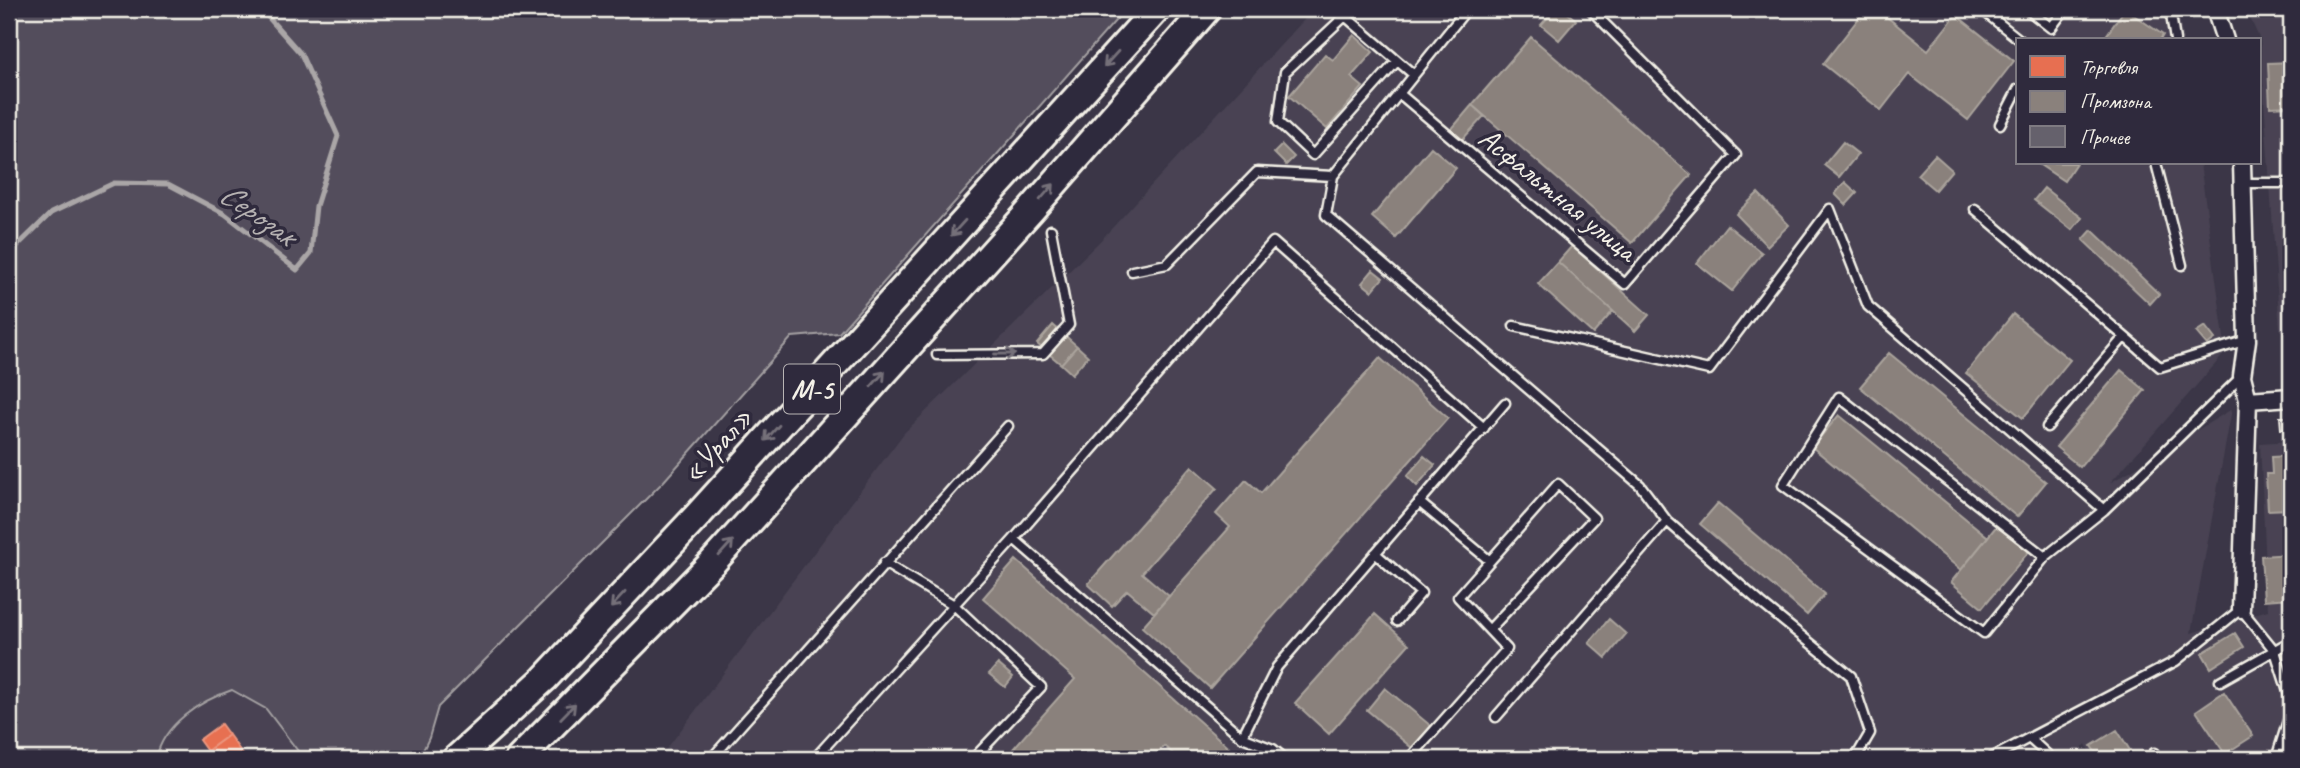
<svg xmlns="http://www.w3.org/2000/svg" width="2300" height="768" font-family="Caveat,sans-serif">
	<rect width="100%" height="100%" fill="#3b3647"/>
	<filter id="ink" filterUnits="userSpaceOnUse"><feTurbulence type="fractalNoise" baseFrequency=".0143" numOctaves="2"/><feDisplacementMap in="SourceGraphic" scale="14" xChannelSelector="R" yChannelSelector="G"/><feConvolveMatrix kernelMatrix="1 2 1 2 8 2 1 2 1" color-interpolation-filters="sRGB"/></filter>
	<g filter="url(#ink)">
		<path fill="#484352" d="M1314 9H2178L2183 40H2018V163H2200L2226 352 2110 483 2232 409 2191 633 2268 610 2260 443 2291 441V759H2093L2086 744 2074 759H659L904 433 1101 240Z
			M2246 9H2291V331H2280L2260 40Z
			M226 630 340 759H105Z"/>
		<path fill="#534e5c" stroke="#a4a0a2" stroke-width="2" d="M9 9H1122L1123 12 839 333 792 337 664 481 438 707 429 738 419 759H304L266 709 232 690C200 701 163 724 156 759H9Z"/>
		<path fill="#e76f51" stroke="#eb967e" stroke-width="2" d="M221 724 229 735 207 751 199 740Z
			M229 735 246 759H213L207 751Z"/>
		<path fill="#8a817c" stroke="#aaa39c" stroke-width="2" d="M1555 9H1563L1576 20 1559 40 1541 25Z
			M1866 9H1877L1928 50 1956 15 2014 61 1968 120 1909 74 1881 110 1823 64Z
			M2125 9 2163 35 2160 40H2103Z
			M1354 35 1373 52 1351 77 1363 87 1327 129 1289 96 1325 54 1333 60Z
			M1531 37 1691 175 1632 243 1472 105Z
			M2291 62V106L2270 107 2268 63Z
			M1472 105 1484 116 1461 141 1450 131Z
			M1843 142 1858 154 1839 177 1824 165Z
			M1282 145 1294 157 1286 165 1274 153Z
			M1431 147 1456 168 1396 238 1372 217Z
			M1935 155 1952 170 1935 190 1917 175Z
			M2037 163H2076L2064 181Z
			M1845 182 1857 193 1846 205 1835 194Z
			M2044 188 2082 218 2072 230 2034 200Z
			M1758 193 1789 225 1767 246 1736 214Z
			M2286 198H2291V271L2283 270Z
			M1727 225 1762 253 1732 291 1697 263Z
			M2092 230 2159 294 2150 304 2083 240Z
			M1572 246 1649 315 1635 331 1558 262Z
			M1558 262 1613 311 1593 334 1538 284Z
			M1373 270 1383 278 1372 291 1362 283Z
			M2013 314 2070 360 2023 418 1966 373Z
			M1053 325 1077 346 1061 364 1037 344Z
			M2205 326 2215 339 2207 345 2196 332Z
			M1077 346 1088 356 1072 374 1061 364Z
			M1889 353 2046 482 2017 517 1860 387Z
			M1380 358 1448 418 1210 688 1142 627 1230 527 1216 514 1246 480 1261 493Z
			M2121 370 2145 390 2080 467 2056 447Z
			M1839 415 1988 537 1961 570 1812 447Z
			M1424 456 1435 465 1417 486 1407 476Z
			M2291 456V474H2288L2290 509 2268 510 2266 474H2272L2271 457Z
			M1192 466 1217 488 1142 573 1169 596 1154 613 1127 590 1112 606 1088 584Z
			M1718 503 1825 594 1807 615 1700 524Z
			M1999 523 2031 549 1982 608 1951 582Z
			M2291 554V598L2264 600 2261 556Z
			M1016 560 1242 759H1179L1164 746 1152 759H1004L1075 679 983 598Z
			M1375 614 1409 644 1329 734 1295 703Z
			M1609 619 1626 634 1606 658 1589 643Z
			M2235 633 2244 647 2211 668 2202 653Z
			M998 664 1013 677 1005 687 989 674Z
			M1385 688 1431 726 1412 748 1367 710Z
			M2224 692 2253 736 2225 754 2196 711Z
			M2117 730 2135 758 2100 759 2091 746Z"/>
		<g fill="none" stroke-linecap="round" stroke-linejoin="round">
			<path stroke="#aaa6a7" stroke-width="5" d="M9 254 51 213 114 183 168 184 225 214 297 270 311 253 316 206 338 136 301 54 261 9"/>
		</g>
		<path fill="#65616c" stroke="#f4f1e8" stroke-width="2" d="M2280 417H2291V428L2281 429Z"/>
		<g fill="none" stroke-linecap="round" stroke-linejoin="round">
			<defs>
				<path id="lane" d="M1467 9 1333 176 1326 215 1640 485 1667 521 1761 603 1851 676 1870 733 1855 759
					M1981 9 2020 40
					M2027 9 2051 28 2065 9
					M2170 9 2175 40
					M1397 61 1313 155 1278 122 1285 72 1345 16 1414 75
					M1401 95 1625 284 1736 155 1590 9
					M2000 124 2018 89
					M2156 163 2182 265
					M2244 183H2291
					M1975 209 2160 367 2247 340
					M1132 271 1167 264 1257 172 1333 176
					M1514 326 1709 370 1830 209 1868 306 2104 510 2242 376
					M937 355 1043 354 1069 325 1051 230
					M2047 427 2124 337
					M1419 502 1490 561
					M1375 553 1421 593 1397 621
					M2045 557 1839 397 1783 485 1984 633 2045 557 2104 510
					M884 563 954 605 1041 687 973 759
					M2220 681 2291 641
					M1496 717 1667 521
					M1242 737 1277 667 1505 403
					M2029 738 2052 759
					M2154 753 2157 759
					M711 759 1008 426
					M814 759 1014 539
					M1285 759 1273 749 1242 737 1014 539 1273 242 1484 428
					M1409 759 1507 649 1458 597 1558 484 1594 518 1489 630
					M1989 759 2176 661 2241 609 2275 651 2291 701
					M2276 759 2291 711"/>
				<path id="street" d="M2215 9 2225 40
					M2242 163 2247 340 2242 376 2248 400 2291 397
					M2241 609 2248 400"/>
				<path id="primary" d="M456 759 544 679 698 515 1157 9
					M519 759 712 563 1031 210 1207 9"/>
			</defs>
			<use href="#lane" stroke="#f4f1e8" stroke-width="13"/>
			<use href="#street" stroke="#f4f1e8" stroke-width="21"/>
			<use href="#primary" stroke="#f4f1e8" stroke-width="32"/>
			<use href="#lane" stroke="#2f2a3d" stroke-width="8"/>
			<use href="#street" stroke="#2f2a3d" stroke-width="16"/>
			<use href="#primary" stroke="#2f2a3d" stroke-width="26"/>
		</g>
		<defs><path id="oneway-shaft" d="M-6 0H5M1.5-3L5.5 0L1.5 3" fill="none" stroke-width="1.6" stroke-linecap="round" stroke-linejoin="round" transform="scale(1.75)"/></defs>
		<g stroke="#747079">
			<use href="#oneway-shaft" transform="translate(1111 59) rotate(132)"/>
			<use href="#oneway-shaft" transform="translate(1047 192) rotate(-49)"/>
			<use href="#oneway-shaft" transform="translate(958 228) rotate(132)"/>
			<use href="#oneway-shaft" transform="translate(1005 354)"/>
			<use href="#oneway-shaft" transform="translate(878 379) rotate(-48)"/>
			<use href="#oneway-shaft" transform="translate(772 433) rotate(132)"/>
			<use href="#oneway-shaft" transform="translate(726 548) rotate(-48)"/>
			<use href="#oneway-shaft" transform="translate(618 600) rotate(133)"/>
			<use href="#oneway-shaft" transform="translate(568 711) rotate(-46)"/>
		</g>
	</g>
	<g text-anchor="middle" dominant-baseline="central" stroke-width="7" stroke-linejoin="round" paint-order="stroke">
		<rect fill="#2f2a3d" stroke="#b9b5b5" stroke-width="2" x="784" y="364.5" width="56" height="49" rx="5"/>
		<g font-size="28" font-weight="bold" fill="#f4f1e8">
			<text x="812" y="389">М-5</text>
		</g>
		<g font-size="30" fill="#f4f1e8" stroke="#2f2a3d">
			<text transform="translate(1558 194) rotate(39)">Асфальтная улица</text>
			<text transform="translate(717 445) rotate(-48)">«Урал»</text>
		</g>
		<g font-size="32" font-style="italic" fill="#b6b2b2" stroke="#2f2a3d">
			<text transform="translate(258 214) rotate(35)">Серозак</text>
		</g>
	</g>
	<rect width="2300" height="768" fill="none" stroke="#2f2a3d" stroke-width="35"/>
	<rect x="18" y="18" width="2265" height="733" fill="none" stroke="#f4f1e8" stroke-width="2.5" filter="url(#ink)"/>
	<rect x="2016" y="38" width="245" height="126" fill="#2f2a3d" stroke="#7e7a81" stroke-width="2"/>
	<rect x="2030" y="56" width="35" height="21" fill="#e76f51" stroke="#7e7a81" stroke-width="2"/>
	<text x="2080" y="74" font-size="21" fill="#f4f1e8">Торговля</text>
	<rect x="2030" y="91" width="35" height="21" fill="#8a817c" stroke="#7e7a81" stroke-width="2"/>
	<text x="2080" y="108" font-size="21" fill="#f4f1e8">Промзона</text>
	<rect x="2030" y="126" width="35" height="21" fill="#65616c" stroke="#7e7a81" stroke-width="2"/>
	<text x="2080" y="144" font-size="21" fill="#f4f1e8">Прочее</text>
</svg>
